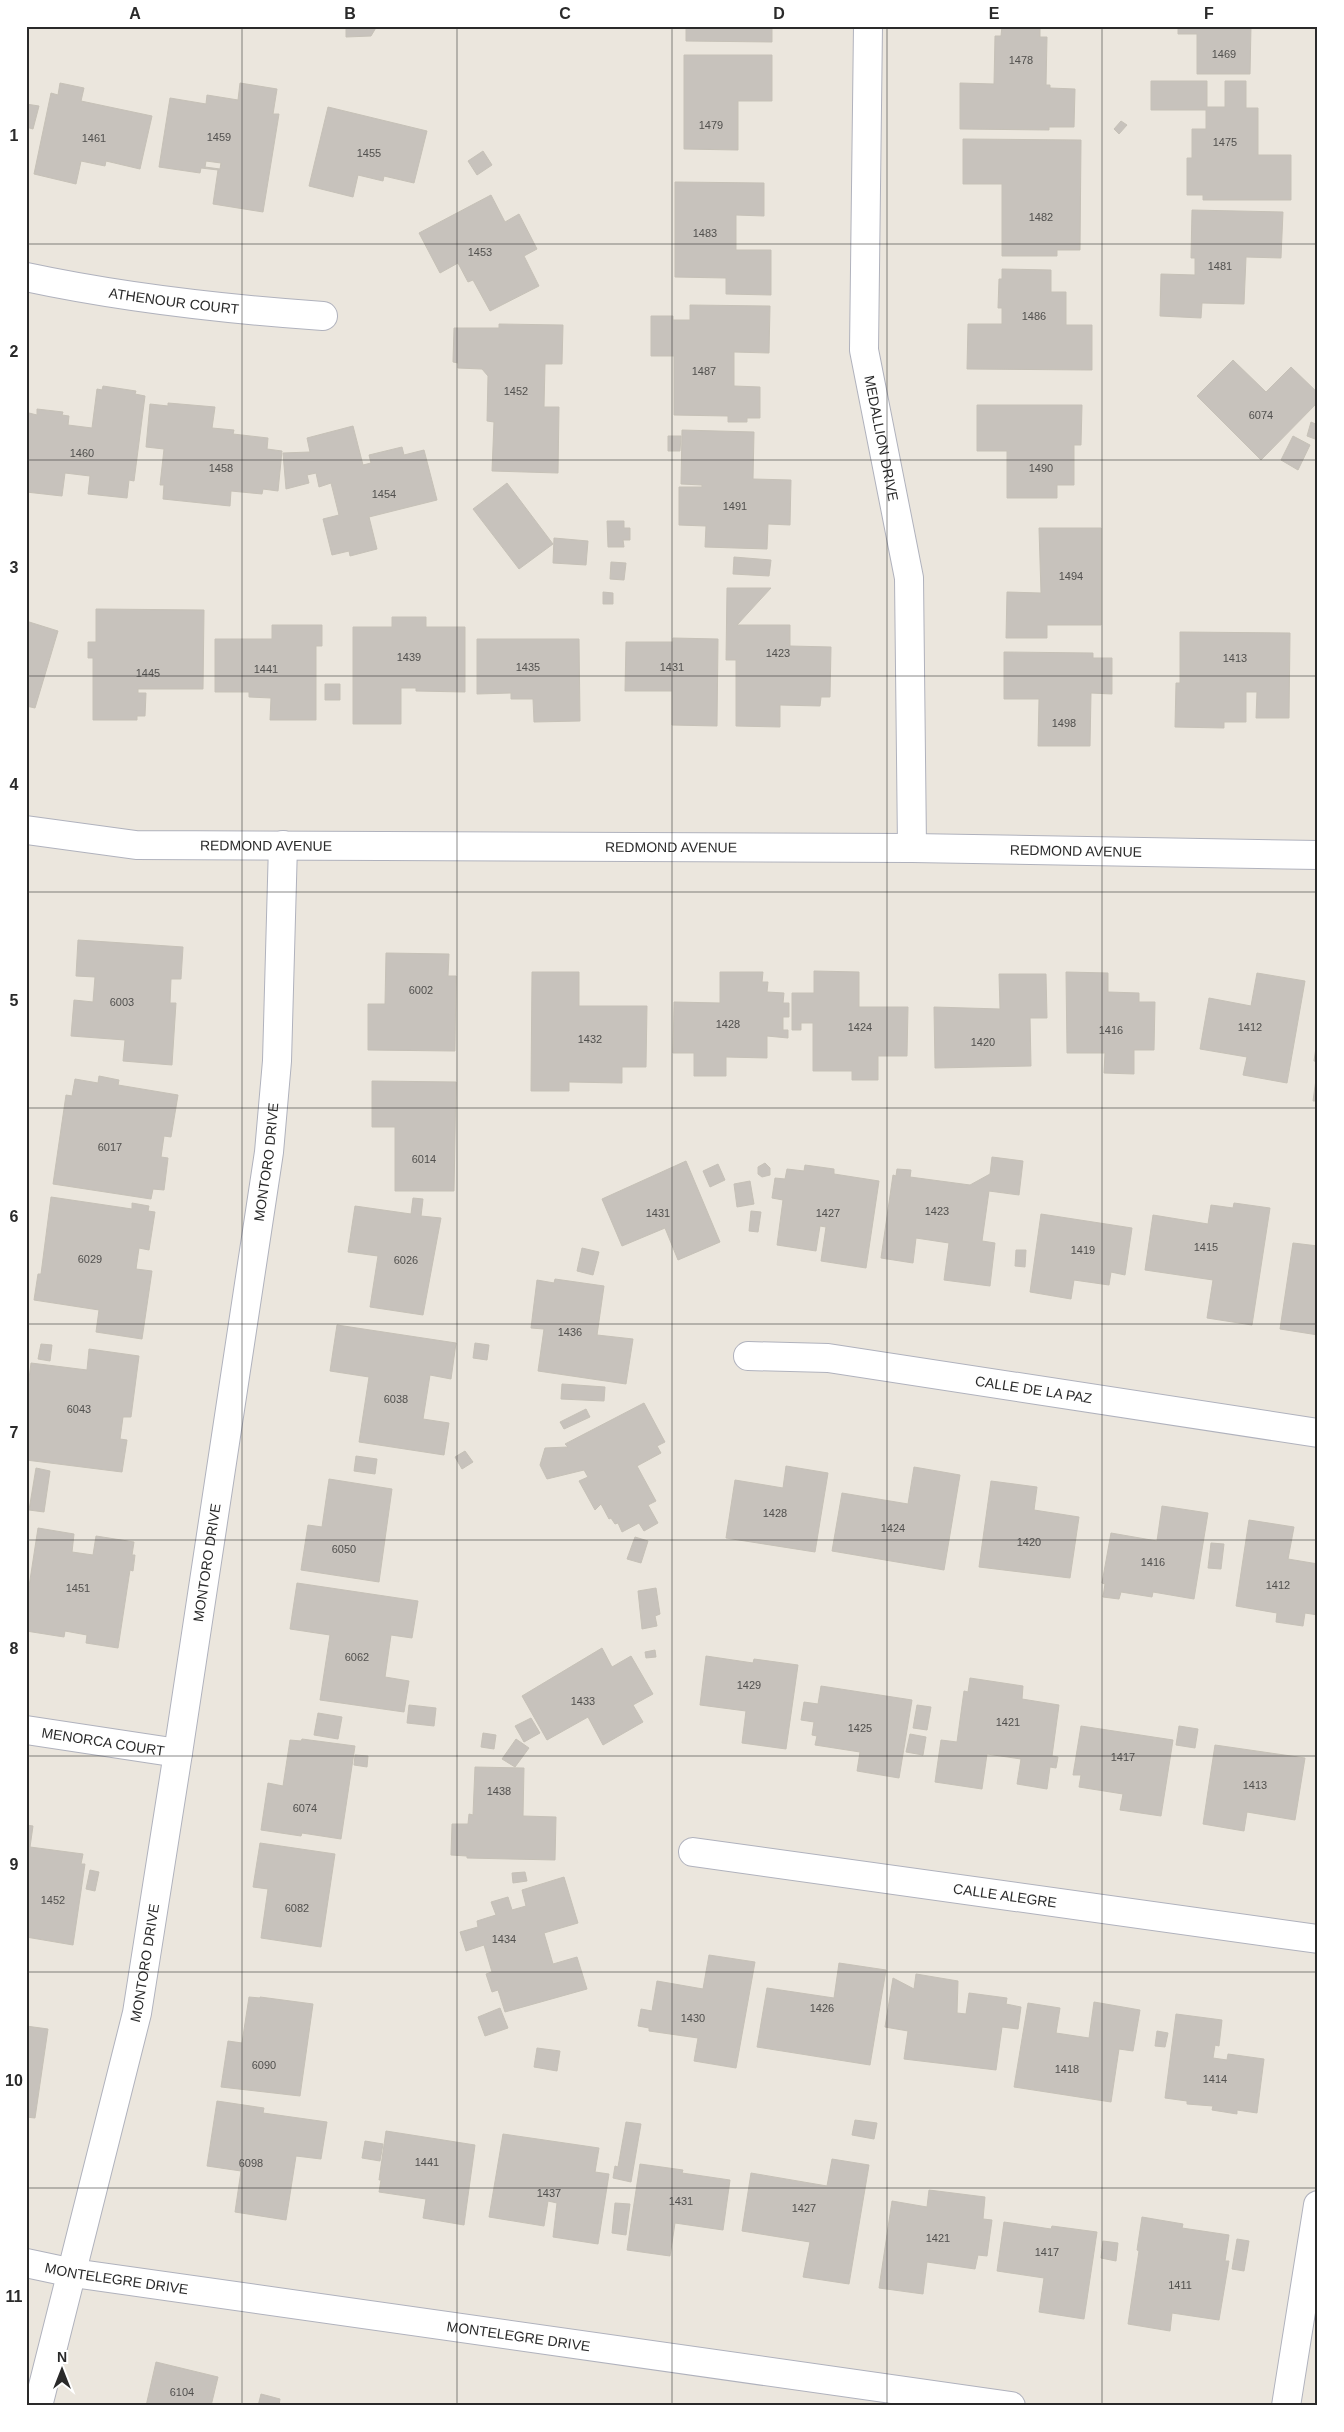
<svg xmlns="http://www.w3.org/2000/svg" width="1344" height="2432" font-family="Arial,sans-serif">
	<rect width="100%" height="100%" fill="#ebe6dd"/>
	<path fill="#c7c2bc" stroke="#c6c1b7" fill-rule="evenodd" d="M346 26H377L371 36 346 37Z
		M686 26H772V42L686 41Z
		M1002 26H1040V37H1047L1046 85H1050V88L1075 89 1074 127H1049V130L960 129V83L994 84 995 36H1001Z
		M1178 26H1251L1250 74H1197V34H1178Z
		M684 55H772V101H738V150L684 149Z
		M1151 81H1207V107H1225V81H1246V108H1258V155H1291V200H1203V195H1187V158H1192V129H1206V110H1151Z
		M60 83 84 88 81 101 152 116 140 169 106 161 105 166 81 161 76 184 34 174 51 93 58 95Z
		M240 83 277 89 273 114H279L263 212 213 204 218 170 201 168 200 173 159 167 170 98 206 104 207 95 238 100ZM206 161 221 163 220 169 205 167Z
		M26 104 39 106 33 129 26 127Z
		M328 107 427 131 414 183 384 176 383 181 358 175 353 197 309 186Z
		M1121 121 1127 125 1119 134 1114 129Z
		M963 139 1081 140 1080 250H1057V256H1002V184H963Z
		M483 151 492 165 477 175 468 161Z
		M675 182 764 183V216L736 215V250H771V295L726 294V278L675 277Z
		M491 195 505 222 519 214 537 249 524 256 539 286 490 311 473 280 468 282 458 263 440 273 419 233Z
		M1192 210 1283 212 1281 258 1246 257 1244 304 1202 303 1201 318 1160 316 1161 274 1195 275V258H1191Z
		M1002 269 1051 270V292H1066V325H1092V370L967 369 968 324H1002V308H998L999 279H1002Z
		M690 305 770 306 769 353 734 352V386L760 387V418H747V422H728V416L674 415V356H651V316H673V320H690Z
		M499 324 563 325 562 364H545L544 407H559L558 473 492 471 494 422 487 421 488 376 482 369 458 368V363L453 362 454 328H499Z
		M1233 360 1266 392 1291 367 1318 393V402L1261 460 1197 396Z
		M103 386 136 391 135 394 145 396 134 481 129 480 127 498 88 494 90 476 65 473 62 496 26 492V433L29 413 37 415V409L63 412 62 415 69 416 68 425 92 428 97 389 102 390Z
		M168 403 215 407 212 428 234 430 233 434 268 438 267 449 282 451 278 491 263 489 262 494 231 491 230 506 163 499 164 485H160L164 449 146 447 150 404 168 406Z
		M977 405H1082L1081 445H1074V485H1057V498H1007V451H977Z
		M1311 422 1318 425 1315 439 1307 436Z
		M353 426 363 465 371 463 369 455 402 447 404 455 424 450 437 500 369 517 377 549 350 556 349 551 332 555 323 519 339 515 331 483 319 487 316 473 307 475 309 483 286 489 283 453 310 452 307 438Z
		M682 430 754 432 753 479 791 480 790 525 768 524 767 549 705 547 706 526 679 525V487H702V485L681 484Z
		M668 436H681L680 451H668Z
		M1293 436 1310 445 1298 470 1281 460Z
		M507 483 553 544 519 569 473 509Z
		M607 521H624V528H630V540H623L624 547H608Z
		M1039 528H1101V625H1047V638H1006L1007 592 1041 593Z
		M554 538 588 541 586 565 553 563Z
		M734 557 771 560 769 576 733 574Z
		M611 562 626 563 624 580 610 579Z
		M727 588H771L737 625H790V646L831 647 830 697H821L820 706 780 705V727L736 726V660H726Z
		M603 592 613 593V604H603Z
		M96 609 204 610 203 689H138V693H146L145 716H137V720H93V658H88V642H96Z
		M392 617H426V627H465V692L416 691V688H401V724H353V627H392Z
		M26 621 58 631 35 708 26 706Z
		M272 625H322V646H316V720H270L271 698 249 697V692H215V639H272Z
		M1180 632 1290 633 1289 718H1256L1257 692H1246V722H1224V728L1175 727 1176 683H1180Z
		M673 638 718 639 717 726 672 725V691H625L626 642H673Z
		M477 639H579L580 721 534 722 533 699H511V693L477 694Z
		M1004 652 1093 653V658H1112V694L1091 693 1090 746H1038L1039 699H1004Z
		M325 684H340V700H325Z
		M78 940 183 947 181 979H171L170 1003H176L172 1065 123 1061 125 1040 71 1036 74 1000 93 1002 95 977 76 976Z
		M386 953 449 954 448 976H456L455 1051 368 1050V1004H385Z
		M814 971 859 972V1007H908L907 1056H878V1080H852V1071H813V1023H801V1030H792V993H814Z
		M532 972H579V1006H647L646 1067H622V1083L569 1082V1091H531Z
		M720 972H763L762 982H768L767 992 784 993 783 1003H789V1017H783V1030H788V1038L767 1036V1058L726 1057V1076H694V1053H673L674 1002 720 1003Z
		M1066 972 1108 973V992L1139 993V1002H1155L1154 1050H1134V1074L1104 1073 1105 1053H1067Z
		M1257 973 1305 981 1287 1083 1243 1075 1247 1057 1200 1049 1209 998 1251 1006Z
		M999 974H1046L1047 1018H1030L1031 1066 935 1068 934 1007 1000 1009Z
		M1318 1034V1062L1314 1061Z
		M1318 1065V1101H1313Z
		M99 1076 119 1080 118 1085 178 1095 171 1137 164 1136 161 1157 168 1158 164 1190 153 1189 151 1199 53 1184 66 1095 72 1096 75 1079 98 1083Z
		M372 1081 456 1082 454 1191H395V1127H372Z
		M992 1157 1023 1161 1019 1195 989 1191 982 1241 995 1243 990 1286 944 1280 949 1243 916 1238 913 1263 881 1258 893 1175 896 1176 897 1169 911 1170 910 1177 970 1185 990 1174Z
		M686 1161 720 1242 678 1260 665 1228 622 1246 602 1199Z
		M765 1163 770 1168V1175L762 1177 758 1174V1167Z
		M718 1164 725 1180 710 1187 703 1171Z
		M805 1165 834 1169V1174L879 1181 866 1268 821 1261 826 1227 820 1226 816 1251 777 1245 783 1200 772 1198 775 1178 785 1179 787 1169 804 1171Z
		M750 1181 754 1204 737 1207 734 1184Z
		M51 1197 132 1209V1203L149 1206 148 1211 155 1212 149 1250 139 1248 136 1269 152 1271 142 1339 96 1332 99 1310 34 1300 38 1274H41Z
		M413 1198 423 1199 421 1216 441 1218 423 1315 370 1307 378 1256 348 1252 355 1206 411 1214Z
		M1234 1203 1270 1208 1252 1325 1207 1318 1213 1280 1145 1270 1153 1215 1208 1224 1211 1205 1233 1208Z
		M751 1211 761 1212 758 1232 749 1231Z
		M1041 1214 1132 1228 1125 1275 1111 1272 1109 1285 1074 1280 1071 1299 1030 1292Z
		M1293 1243 1318 1246V1335L1280 1329Z
		M582 1248 599 1252 593 1275 577 1271Z
		M1016 1250H1026L1025 1267 1015 1266Z
		M555 1279 604 1286 597 1335 633 1339 626 1384 538 1371 544 1329 531 1328 537 1280 554 1283Z
		M337 1325 456 1343 451 1379 430 1375 423 1419 449 1423 444 1455 359 1442 369 1377 330 1371Z
		M475 1343 489 1345 487 1360 473 1358Z
		M41 1344 52 1345 50 1361 38 1359Z
		M89 1349 139 1356 131 1417H123L120 1439 127 1440 122 1472 26 1460V1402L31 1363 87 1370Z
		M562 1384 605 1387 604 1401 561 1399Z
		M644 1403 665 1442 657 1446 661 1453 637 1466 656 1501 648 1505 658 1523 644 1531 639 1523 622 1532 618 1523 615 1524 611 1518 609 1519 601 1504 595 1510 579 1481 588 1477 584 1470 547 1479 540 1465 545 1448 568 1447 565 1444Z
		M586 1409 590 1417 564 1429 560 1422Z
		M465 1451 473 1462 462 1469 455 1457Z
		M356 1456 377 1459 375 1474 354 1471Z
		M786 1466 828 1473 815 1552 726 1538 735 1480 783 1488Z
		M914 1467 960 1475 944 1570 832 1551 842 1493 908 1504Z
		M36 1468 50 1471 44 1512 29 1510Z
		M329 1479 392 1489 379 1582 301 1570 308 1525 322 1527Z
		M991 1481 1037 1487 1034 1510 1079 1517 1070 1578 979 1567Z
		M1162 1506 1208 1513 1194 1599 1153 1592 1152 1597 1121 1592 1119 1599 1103 1597 1105 1584 1102 1583 1111 1533 1157 1541Z
		M1249 1520 1294 1527 1288 1559 1318 1564V1615L1305 1613 1303 1626 1276 1622 1277 1613 1236 1606Z
		M38 1528 74 1534 72 1552 93 1555 96 1536 134 1542 132 1555H135L133 1571 130 1570 118 1648 86 1643 87 1635 65 1631 64 1637 26 1631V1606Z
		M635 1537 648 1541 641 1563 627 1559Z
		M1211 1543 1224 1544 1221 1569 1208 1568Z
		M297 1583 418 1601 412 1638 391 1635 385 1677 409 1681 404 1712 320 1700 330 1635 290 1629Z
		M656 1588 660 1614 655 1616 657 1626 642 1629 638 1591Z
		M602 1648 612 1667 631 1656 653 1694 633 1705 643 1722 603 1745 588 1717 547 1740 522 1696Z
		M655 1650 656 1657 646 1658 645 1652Z
		M706 1656 753 1663 754 1659 798 1665 786 1749 742 1743 746 1711 700 1705Z
		M970 1678 1023 1686 1022 1699 1059 1705 1052 1756 1058 1757 1056 1768 1050 1767 1047 1789 1017 1784 1021 1759 987 1754 982 1789 935 1782 941 1740 957 1742 964 1691 968 1692Z
		M821 1686 912 1700 899 1778 857 1771 860 1752 815 1745 817 1736 812 1735 814 1722 801 1720 804 1702 818 1704Z
		M409 1705 436 1708 434 1726 407 1723Z
		M917 1705 931 1707 927 1730 913 1728Z
		M318 1713 342 1717 338 1739 314 1735Z
		M531 1718 540 1733 524 1742 515 1726Z
		M1081 1726 1173 1740 1161 1816 1120 1810 1123 1794 1079 1787 1081 1775H1073Z
		M1179 1726 1198 1729 1195 1748 1176 1745Z
		M483 1733 496 1735 494 1749 481 1747Z
		M910 1734 926 1737 923 1755 906 1752Z
		M302 1739 355 1746 341 1839 302 1833 301 1836 261 1830 268 1783 283 1786 290 1740 301 1741Z
		M516 1739 529 1748 515 1767 502 1759Z
		M1215 1745 1305 1758 1295 1820 1247 1812 1244 1831 1203 1824Z
		M355 1755 368 1756 367 1767 354 1765Z
		M475 1767 524 1768 523 1816 556 1817 555 1860 467 1858V1856L451 1855 452 1824H468L469 1814 473 1815Z
		M26 1825 33 1826 30 1847 83 1854 81 1864H85L73 1945 26 1937Z
		M260 1843 335 1854 321 1947 261 1938 268 1889 253 1887Z
		M90 1870 99 1872 95 1891 86 1889Z
		M525 1872 527 1881 513 1883 512 1873Z
		M564 1877 578 1923 544 1933 553 1964 577 1957 587 1989 505 2012 498 1990 492 1992 486 1974 492 1972 484 1945 466 1951 460 1932 478 1927 477 1921 496 1915 491 1902 508 1897 512 1910 526 1906 522 1890Z
		M709 1955 755 1962 736 2068 694 2061 698 2038 649 2031V2028L638 2026 641 2009 652 2011 657 1981 703 1989Z
		M839 1963 886 1970 870 2065 757 2047 767 1988 834 1998Z
		M916 1974 958 1981 957 2013 966 2014 969 1993 1007 1998 1006 2004 1021 2007 1018 2029 1002 2027 996 2070 904 2059 908 2031 885 2027 893 1978 914 1989Z
		M249 1997 260 1998V1997L313 2004 300 2096 221 2087 228 2041 242 2043Z
		M1094 2002 1140 2010 1133 2051 1119 2049 1111 2102 1014 2087 1028 2003 1060 2008 1056 2033 1089 2038Z
		M500 2008 508 2028 485 2036 478 2017Z
		M1176 2014 1222 2020 1219 2046 1215 2045 1213 2058 1227 2060 1228 2054 1264 2059 1257 2113 1237 2110V2114L1212 2110 1213 2106 1187 2104V2101L1165 2098Z
		M26 2026 48 2029 35 2118 26 2117Z
		M1157 2031 1168 2033 1165 2047 1155 2046Z
		M537 2048 560 2051 557 2071 534 2067Z
		M217 2101 264 2108 263 2113 327 2122 321 2159 296 2156 286 2220 235 2212 241 2171 207 2166Z
		M855 2120 877 2123 874 2139 852 2135Z
		M626 2122 641 2124 631 2182 613 2178 615 2166 618 2167Z
		M386 2131 475 2145 464 2225 423 2218 426 2199 379 2192 381 2180H379Z
		M503 2134 599 2148 595 2172 609 2174 598 2244 553 2237 557 2203 548 2201 544 2226 489 2217Z
		M365 2141 383 2144 380 2161 362 2158Z
		M832 2159 869 2165 849 2284 803 2277 810 2242 742 2231 751 2173 827 2186Z
		M640 2164 683 2170 682 2173 730 2180 723 2230 675 2223 670 2256 627 2250Z
		M929 2190 985 2197 983 2219 992 2220 987 2256 978 2255 975 2269 927 2262 923 2294 879 2288 892 2201 927 2207Z
		M615 2203 630 2204 626 2235 612 2233Z
		M1142 2217 1183 2224 1182 2228 1229 2235 1225 2261H1229L1219 2320 1172 2313 1170 2331 1128 2324 1139 2251 1137 2250Z
		M1004 2222 1051 2229 1052 2226 1097 2232 1084 2319 1039 2312 1044 2278 997 2271Z
		M1237 2239 1249 2241 1244 2271 1232 2269Z
		M1103 2241 1118 2243 1116 2261 1101 2258Z
		M156 2362 218 2377 211 2406H146Z
		M261 2394 280 2399 279 2406H258Z"/>
	<g fill="none" stroke-linecap="round" stroke-linejoin="round">
		<defs>
			<g id="minor">
				<path id="s1" d="M868 26 864 350 909 578 912 848"/>
				<path id="s2" d="M26 277C124 298 223 309 323 316"/>
				<path id="s3" d="M26 830 136 845 912 848 1318 855"/>
				<path id="s4" d="M748 1356 828 1358 1318 1433"/>
				<path id="s5" d="M26 1730 178 1753"/>
				<path id="s6" d="M693 1852 1318 1939"/>
				<path id="s7" d="M26 2263 73 2273 1011 2406"/>
				<path id="s8" d="M38 2406 137 2013 178 1753 269 1152 277 1061 283 845"/>
				<path d="M1286 2406 1318 2205"/>
			</g>
		</defs>
		<use href="#minor" stroke="#b0b2bd" stroke-width="30"/>
		<use href="#minor" stroke="#fff" stroke-width="28"/>
	</g>
	<path fill="none" stroke="#2a2a2a" stroke-width="1" stroke-opacity="0.55" d="M242 26V2406M457 26V2406M672 26V2406M887 26V2406M1102 26V2406M26 244H1318M26 460H1318M26 676H1318M26 892H1318M26 1108H1318M26 1324H1318M26 1540H1318M26 1756H1318M26 1972H1318M26 2188H1318"/>
	<g text-anchor="middle" dominant-baseline="central" stroke-width="4" stroke-linejoin="round" paint-order="stroke">
		<g font-size="11" fill="#51504e">
			<text x="1224" y="54">1469</text>
			<text x="1021" y="60">1478</text>
			<text x="711" y="125">1479</text>
			<text x="219" y="137">1459</text>
			<text x="94" y="138">1461</text>
			<text x="1225" y="142">1475</text>
			<text x="369" y="153">1455</text>
			<text x="1041" y="217">1482</text>
			<text x="705" y="233">1483</text>
			<text x="480" y="252">1453</text>
			<text x="1220" y="266">1481</text>
			<text x="1034" y="316">1486</text>
			<text x="704" y="371">1487</text>
			<text x="516" y="391">1452</text>
			<text x="1261" y="415">6074</text>
			<text x="82" y="453">1460</text>
			<text x="221" y="468">1458</text>
			<text x="1041" y="468">1490</text>
			<text x="384" y="494">1454</text>
			<text x="735" y="506">1491</text>
			<text x="1071" y="576">1494</text>
			<text x="778" y="653">1423</text>
			<text x="409" y="657">1439</text>
			<text x="1235" y="658">1413</text>
			<text x="528" y="667">1435</text>
			<text x="672" y="667">1431</text>
			<text x="266" y="669">1441</text>
			<text x="148" y="673">1445</text>
			<text x="1064" y="723">1498</text>
			<text x="421" y="990">6002</text>
			<text x="122" y="1002">6003</text>
			<text x="728" y="1024">1428</text>
			<text x="860" y="1027">1424</text>
			<text x="1250" y="1027">1412</text>
			<text x="1111" y="1030">1416</text>
			<text x="590" y="1039">1432</text>
			<text x="983" y="1042">1420</text>
			<text x="110" y="1147">6017</text>
			<text x="424" y="1159">6014</text>
			<text x="937" y="1211">1423</text>
			<text x="658" y="1213">1431</text>
			<text x="828" y="1213">1427</text>
			<text x="1206" y="1247">1415</text>
			<text x="1083" y="1250">1419</text>
			<text x="90" y="1259">6029</text>
			<text x="406" y="1260">6026</text>
			<text x="570" y="1332">1436</text>
			<text x="396" y="1399">6038</text>
			<text x="79" y="1409">6043</text>
			<text x="775" y="1513">1428</text>
			<text x="893" y="1528">1424</text>
			<text x="1029" y="1542">1420</text>
			<text x="344" y="1549">6050</text>
			<text x="1153" y="1562">1416</text>
			<text x="1278" y="1585">1412</text>
			<text x="78" y="1588">1451</text>
			<text x="357" y="1657">6062</text>
			<text x="749" y="1685">1429</text>
			<text x="583" y="1701">1433</text>
			<text x="1008" y="1722">1421</text>
			<text x="860" y="1728">1425</text>
			<text x="1123" y="1757">1417</text>
			<text x="1255" y="1785">1413</text>
			<text x="499" y="1791">1438</text>
			<text x="305" y="1808">6074</text>
			<text x="53" y="1900">1452</text>
			<text x="297" y="1908">6082</text>
			<text x="504" y="1939">1434</text>
			<text x="822" y="2008">1426</text>
			<text x="693" y="2018">1430</text>
			<text x="264" y="2065">6090</text>
			<text x="1067" y="2069">1418</text>
			<text x="1215" y="2079">1414</text>
			<text x="427" y="2162">1441</text>
			<text x="251" y="2163">6098</text>
			<text x="549" y="2193">1437</text>
			<text x="681" y="2201">1431</text>
			<text x="804" y="2208">1427</text>
			<text x="938" y="2238">1421</text>
			<text x="1047" y="2252">1417</text>
			<text x="1180" y="2285">1411</text>
			<text x="182" y="2392">6104</text>
		</g>
		<g font-size="14" fill="#2a2a2a" stroke="#fff">
			<text stroke="none"><textPath href="#s2" startOffset="150">ATHENOUR COURT</textPath></text>
			<text stroke="none"><textPath href="#s1" startOffset="414">MEDALLION DRIVE</textPath></text>
			<text stroke="none"><textPath href="#s3" startOffset="241">REDMOND AVENUE</textPath></text>
			<text stroke="none"><textPath href="#s3" startOffset="646">REDMOND AVENUE</textPath></text>
			<text stroke="none"><textPath href="#s3" startOffset="1051">REDMOND AVENUE</textPath></text>
			<text stroke="none"><textPath href="#s8" startOffset="1266">MONTORO DRIVE</textPath></text>
			<text stroke="none"><textPath href="#s4" startOffset="288">CALLE DE LA PAZ</textPath></text>
			<text stroke="none"><textPath href="#s8" startOffset="861">MONTORO DRIVE</textPath></text>
			<text stroke="none"><textPath href="#s5" startOffset="78">MENORCA COURT</textPath></text>
			<text stroke="none"><textPath href="#s6" startOffset="315">CALLE ALEGRE</textPath></text>
			<text stroke="none"><textPath href="#s8" startOffset="456">MONTORO DRIVE</textPath></text>
			<text stroke="none"><textPath href="#s7" startOffset="92">MONTELEGRE DRIVE</textPath></text>
			<text stroke="none"><textPath href="#s7" startOffset="498">MONTELEGRE DRIVE</textPath></text>
		</g>
	</g>
	<rect width="1344" height="2432" fill="none" stroke="#ffffff" stroke-width="55"/>
	<g transform="translate(62 2370)" stroke="#ffffff" stroke-width="4" paint-order="stroke">
	<path d="M0-4L9 19L0 12L-9 19Z" fill="#2a2a2a"/>
	<text y="-8" font-size="14" font-weight="bold" text-anchor="middle" fill="#2a2a2a">N</text>
	</g>
	<rect x="28" y="28" width="1288" height="2376" fill="none" stroke="#2a2a2a" stroke-width="2"/>
	<g font-size="16" text-anchor="middle" font-weight="bold" fill="#2a2a2a">
		<text x="135" y="19">A</text>
		<text x="350" y="19">B</text>
		<text x="565" y="19">C</text>
		<text x="779" y="19">D</text>
		<text x="994" y="19">E</text>
		<text x="1209" y="19">F</text>
		<text x="14" y="141">1</text>
		<text x="14" y="357">2</text>
		<text x="14" y="573">3</text>
		<text x="14" y="790">4</text>
		<text x="14" y="1006">5</text>
		<text x="14" y="1222">6</text>
		<text x="14" y="1438">7</text>
		<text x="14" y="1654">8</text>
		<text x="14" y="1870">9</text>
		<text x="14" y="2086">10</text>
		<text x="14" y="2302">11</text>
	</g>
</svg>
